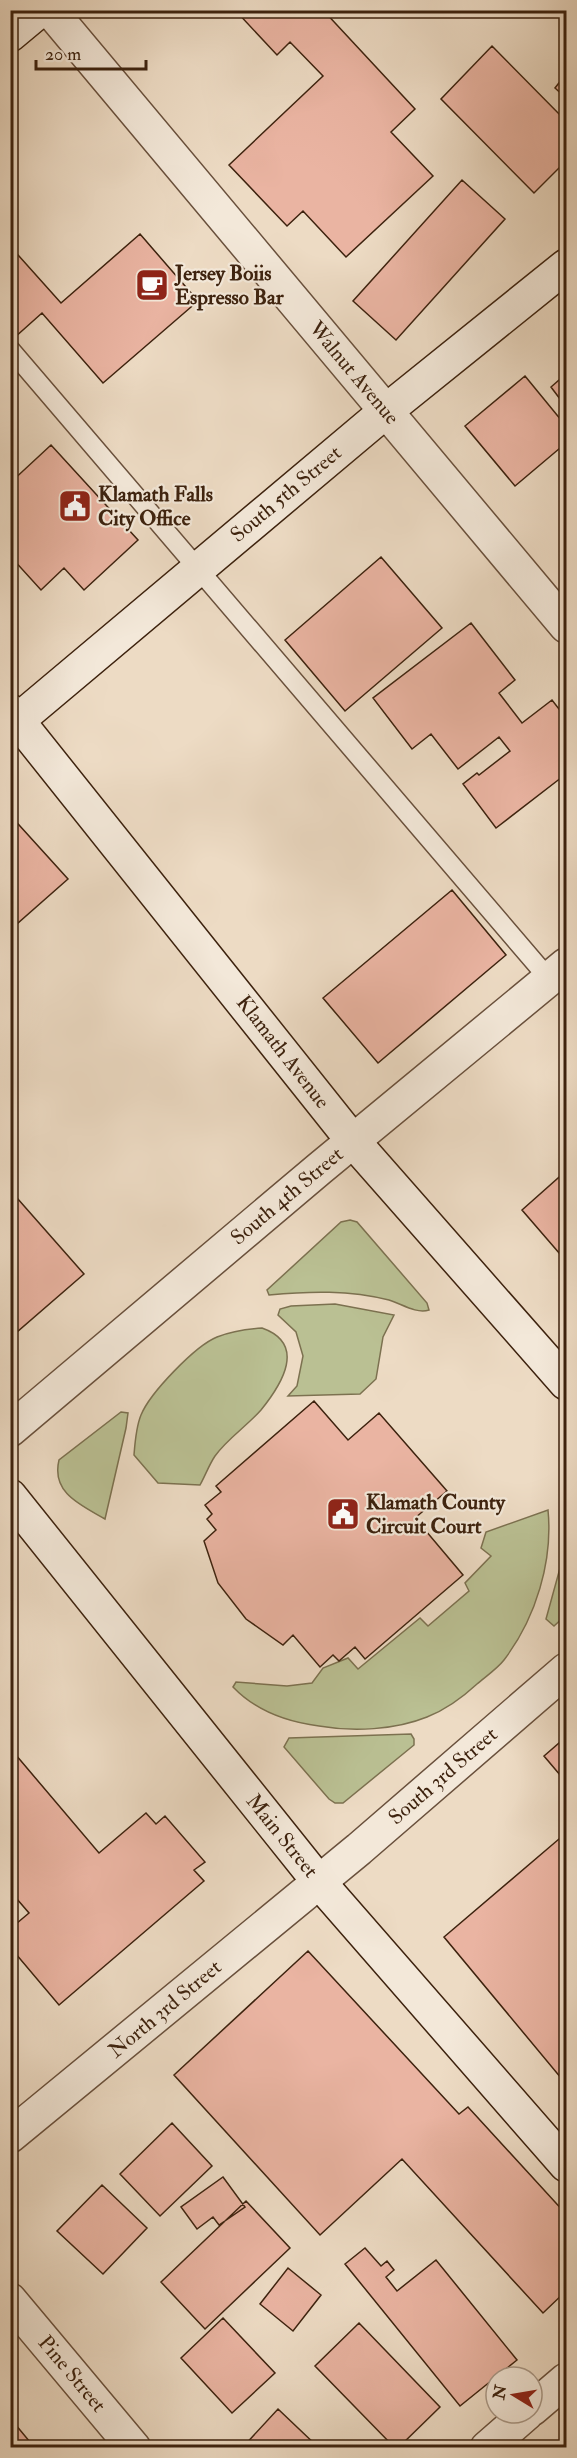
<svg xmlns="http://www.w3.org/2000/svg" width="577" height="2458" font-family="'IM FELL Double Pica',serif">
	<rect width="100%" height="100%" fill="#eddbc4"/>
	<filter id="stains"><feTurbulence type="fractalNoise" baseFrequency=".00333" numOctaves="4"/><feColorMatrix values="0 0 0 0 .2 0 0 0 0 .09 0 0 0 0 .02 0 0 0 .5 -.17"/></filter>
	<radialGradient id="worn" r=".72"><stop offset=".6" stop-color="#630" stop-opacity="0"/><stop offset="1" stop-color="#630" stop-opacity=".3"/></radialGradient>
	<path fill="#bac093" stroke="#7c7150" stroke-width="1.5" d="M350 1220 357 1222 427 1303 429 1310C416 1314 402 1304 389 1300 349 1290 310 1291 269 1295L267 1290 341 1222Z
		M335 1304 394 1315 383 1337 376 1379 360 1394 288 1396 297 1386 303 1356 296 1332 278 1315 280 1309 291 1306Z
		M262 1328C307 1344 282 1384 261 1410 247 1426 227 1439 215 1456 209 1465 205 1476 200 1485L158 1483 134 1455C135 1442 136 1427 141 1415 150 1393 195 1346 217 1337 232 1331 247 1329 262 1328Z
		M121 1412 128 1413 126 1428 105 1519C81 1505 51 1493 59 1460Z
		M548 1510C553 1561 536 1618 504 1660 497 1669 485 1677 477 1684 463 1697 445 1710 427 1717 395 1730 353 1732 319 1726 287 1722 256 1711 233 1687L236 1682 287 1686 312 1683 323 1668 348 1658 358 1669 420 1618 428 1626 469 1591 465 1583 491 1556 481 1548 486 1532Z
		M566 1511V1615L554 1626 546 1619 562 1561 563 1513Z
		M411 1734 414 1739V1745L343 1803H335L329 1799 284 1747 289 1738Z"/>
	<path fill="#eab4a2" stroke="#3d220e" stroke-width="1.5" d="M235 10H323L415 109 391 132 433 176 346 257 303 211 287 226 229 165 323 76 290 42 277 55Z
		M492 46 566 121V161L534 193 441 99Z
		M566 74V98L555 88Z
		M462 180 505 219 396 340 353 301Z
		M140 234 198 301 103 383 42 313 14 338 10 334V246L61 303Z
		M566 374V407L551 387Z
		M525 376 566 426V443L515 486 465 426Z
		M51 445 138 540 84 590 64 568 41 590 12 558 10 560V483Z
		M381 557 442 628 345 711 285 640Z
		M471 623 515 680 499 693 522 723 552 700 566 718V774L496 828 463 784 477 773 479 775 510 751 499 737 458 769 431 734 412 749 373 698Z
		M10 815 68 879 10 930Z
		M452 890 506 955 378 1063 323 998Z
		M566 1171V1261L522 1210Z
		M10 1190 84 1274 10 1338Z
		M314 1401 348 1440 379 1413 447 1491 415 1518 463 1575 365 1659 355 1647 339 1661 333 1655 320 1667 293 1635 283 1645 246 1619 218 1583 204 1541 216 1530 207 1519 212 1514 205 1505 221 1492 216 1486Z
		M566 1737V1782L544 1756Z
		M10 1748 99 1853 146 1813 156 1824 165 1816 205 1862 194 1870 204 1881 59 2005 10 1947V1929L29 1913 10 1891Z
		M566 1833V2084L444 1937Z
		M308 1951 459 2114 468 2107 566 2214V2291L543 2313 402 2159 320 2235 174 2075Z
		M172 2123 212 2166 160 2216 120 2174Z
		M223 2177 245 2207 219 2225 213 2217 197 2229 181 2207Z
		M102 2185 147 2228 103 2274 57 2231Z
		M246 2201 290 2248 205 2329 161 2282Z
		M365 2248 381 2266 387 2261 394 2270 386 2277 397 2291 436 2260 517 2360 460 2406 345 2264Z
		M288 2268 321 2295 293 2331 260 2304Z
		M223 2318 275 2373 232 2413 181 2358Z
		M359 2323 440 2407 398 2448H395L315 2366Z
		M278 2409 319 2448H242Z
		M10 2418 35 2448H10Z"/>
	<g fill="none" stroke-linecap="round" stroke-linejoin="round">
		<defs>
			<path id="service" d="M10 349 549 979"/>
			<path id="minor" d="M50 10 566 626
				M10 1430 319 1169 566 965
				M10 2300 134 2448
				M532 2409 566 2380
				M487 2448 527 2413"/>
			<path id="tertiary" d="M10 2136 359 1849 566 1670"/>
			<path id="secondary" d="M10 35 40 10
				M10 711 353 1141 566 1383
				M10 727 386 411 566 266
				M10 1496 319 1882 566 2165"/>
		</defs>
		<use href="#service" stroke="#69503c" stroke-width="21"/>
		<use href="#minor" stroke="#69503c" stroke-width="36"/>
		<use href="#tertiary" stroke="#69503c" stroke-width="36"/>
		<use href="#secondary" stroke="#3d220e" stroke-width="36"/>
		<use href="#service" stroke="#f3e8d9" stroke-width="18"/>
		<use href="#minor" stroke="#f3e8d9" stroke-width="33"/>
		<use href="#tertiary" stroke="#f3e8d9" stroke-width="33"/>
		<use href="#secondary" stroke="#f3e8d9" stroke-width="33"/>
	</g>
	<defs>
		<symbol id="cafe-square" viewBox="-11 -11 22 22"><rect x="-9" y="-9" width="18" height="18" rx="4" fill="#8f2418" stroke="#f3e8d9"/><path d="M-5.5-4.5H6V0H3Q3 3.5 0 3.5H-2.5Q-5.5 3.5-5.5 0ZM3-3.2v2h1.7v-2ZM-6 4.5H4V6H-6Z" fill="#fff"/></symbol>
		<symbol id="civic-square" viewBox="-11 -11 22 22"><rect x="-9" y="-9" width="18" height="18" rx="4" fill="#8f2418" stroke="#f3e8d9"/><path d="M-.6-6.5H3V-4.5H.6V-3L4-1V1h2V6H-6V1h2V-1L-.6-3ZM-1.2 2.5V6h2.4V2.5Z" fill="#fff"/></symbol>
	</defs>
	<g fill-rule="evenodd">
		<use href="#cafe-square" x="133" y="266" width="38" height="38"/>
		<use href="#civic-square" x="56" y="487" width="38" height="38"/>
		<use href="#civic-square" x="324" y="1495" width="38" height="38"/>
	</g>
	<g text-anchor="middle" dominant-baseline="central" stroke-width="4.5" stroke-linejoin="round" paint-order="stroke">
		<g font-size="21" font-weight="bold" fill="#3d220e" stroke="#f3e8d9" text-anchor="start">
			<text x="175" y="273">Jersey Boiis<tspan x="175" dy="24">Espresso Bar</tspan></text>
			<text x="98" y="494">Klamath Falls<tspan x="98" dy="24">City Office</tspan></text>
			<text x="366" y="1502">Klamath County<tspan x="366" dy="24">Circuit Court</tspan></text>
		</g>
		<g font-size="21" fill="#3d220e" stroke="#f3e8d9">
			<text transform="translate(354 373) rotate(50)">Walnut Avenue</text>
			<text transform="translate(286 494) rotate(-40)">South 5th Street</text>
			<text transform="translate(283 1052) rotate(52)">Klamath Avenue</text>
			<text transform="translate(287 1196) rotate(-40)">South 4th Street</text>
			<text transform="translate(443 1776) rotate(-41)">South 3rd Street</text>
			<text transform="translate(282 1836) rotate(51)">Main Street</text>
			<text transform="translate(165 2009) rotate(-40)">North 3rd Street</text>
			<text transform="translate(72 2374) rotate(50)">Pine Street</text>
		</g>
	</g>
	<rect width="577" height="2458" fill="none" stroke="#eddbc4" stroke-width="36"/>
	<rect x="12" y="12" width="553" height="2434" fill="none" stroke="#3d220e" stroke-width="3"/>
	<rect x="18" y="18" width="541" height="2422" fill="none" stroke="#3d220e" stroke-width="1.5"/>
	<g transform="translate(514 2395) rotate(281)"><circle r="28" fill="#f3e8d9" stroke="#aa9988" stroke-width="1.5"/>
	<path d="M0-4.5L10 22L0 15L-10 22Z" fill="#8f2418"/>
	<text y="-9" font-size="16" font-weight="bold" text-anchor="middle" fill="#3d220e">N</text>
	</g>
	<path d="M36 60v9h110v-9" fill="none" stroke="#3d220e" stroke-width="3"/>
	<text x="45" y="60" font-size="18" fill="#3d220e" stroke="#f3e8d9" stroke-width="4.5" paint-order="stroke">20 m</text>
	<rect width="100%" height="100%" filter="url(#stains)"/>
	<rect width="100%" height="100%" fill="url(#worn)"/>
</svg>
